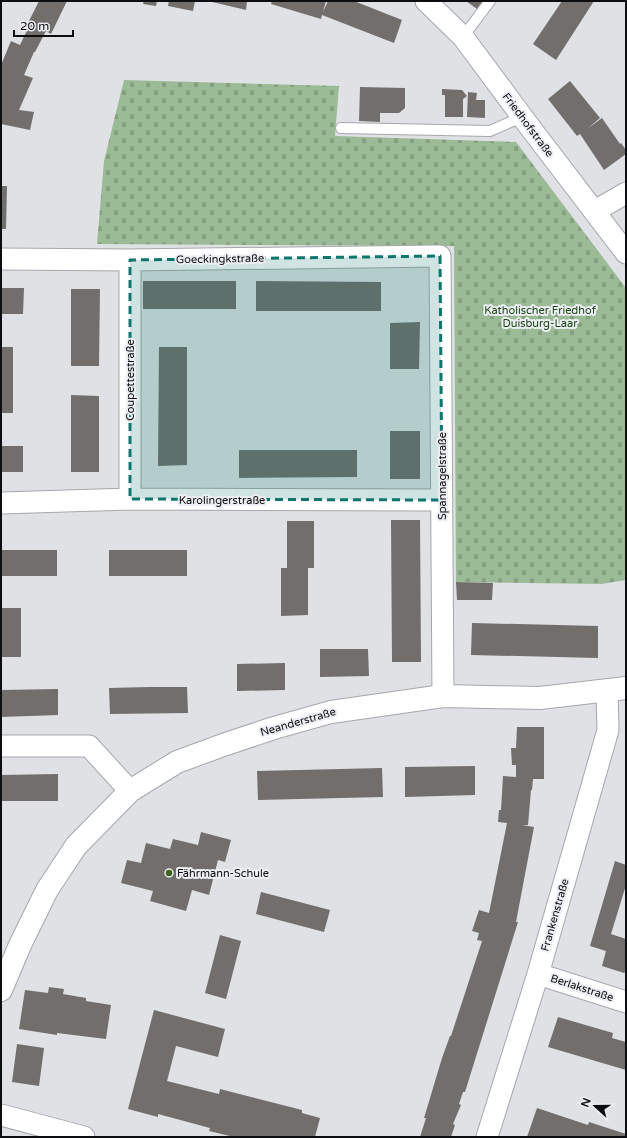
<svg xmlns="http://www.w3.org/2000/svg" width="627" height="1138" font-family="'Varela Round',sans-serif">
	<defs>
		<pattern id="cemetery-stones" width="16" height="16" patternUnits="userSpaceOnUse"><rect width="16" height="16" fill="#9abb95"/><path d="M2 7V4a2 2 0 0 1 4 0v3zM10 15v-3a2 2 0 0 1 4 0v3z" fill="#84a07f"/></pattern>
	</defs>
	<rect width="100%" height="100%" fill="#dfe1e5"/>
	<path fill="url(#cemetery-stones)" d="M124 80 339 86 335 136 516 142 626 288V580L601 584 456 582 454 246 97 244 104 161Z"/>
	<path fill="#726e6c" d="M39 1H67L51 34 46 31 35 52H34L24 75 33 78 19 110 34 112 30 130 1 124V65L11 41 20 45 30 24 28 23Z
		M144 1H157L156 6 143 4Z
		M169 1H195L193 11 168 6Z
		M208 1H247L246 10Z
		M272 1H326L323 12 328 1H354L402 20 394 43 322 15 321 19 271 4Z
		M466 1H483L477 9Z
		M562 1H594L556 60 533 44Z
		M570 81 600 118 587 129 602 118 620 144 621 143 626 150V154L604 170 580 134 577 136 548 99Z
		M360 87 405 88V108L399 113H380V122L359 121Z
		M442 89 462 90 467 96 463 99V117H445V95H442Z
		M468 92 477 93 476 100H485V118L467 117Z
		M1 186H7L6 229H1Z
		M143 281H236V309H143Z
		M256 281 381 282V311H256Z
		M1 288H24L23 314H1Z
		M71 289H100L99 366H71Z
		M420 322 419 369H390V323Z
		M1 347H13V413H1Z
		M159 347H187V465L158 466Z
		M71 395 99 396V472H71Z
		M390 431H420V479H390Z
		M1 446H23V472H1Z
		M239 450H357V477L239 478Z
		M391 520H420L421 662H392Z
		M287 521H314V568H308V615L281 616V568H287Z
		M1 550H57V576H1Z
		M109 550H187V576H109Z
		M456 582 493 583 492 600H457Z
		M1 608H21V657H1Z
		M472 623 598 626V658L471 655Z
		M320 649H368L369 676 320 677Z
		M285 663V690L237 691V664Z
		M149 687H187L188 713 110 714 109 688Z
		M58 689V715L1 717V690Z
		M517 727H544V779H533L532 790H531L528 825H522L534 827 516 922H518L465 1092H463L459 1104 461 1105 453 1124 455 1125 451 1137H420L426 1118H424L442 1058 450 1036H451L482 941 477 940 479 933 472 931 479 910 489 913 507 823 498 822 499 810H501L503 776 516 777V765H512L511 748H516Z
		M475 766V795L405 797V767Z
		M382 768 383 797 258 800 257 771Z
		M58 774V801H1V775Z
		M201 832 231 840 225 862 218 860 209 895 192 890 186 911 150 901 153 891 121 883 127 860 141 863 146 843 170 849 173 839 198 845Z
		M615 861 626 865V885L611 934 626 939V971L624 973 602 966 606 951 590 946Z
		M261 892 330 910 324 932 256 914Z
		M220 935 241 941 226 999 205 993Z
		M49 987 64 989 63 994 86 998V1001L111 1005 106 1039 57 1033V1035L19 1029 25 990 48 993Z
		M154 1010 225 1029 218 1057 176 1046 167 1081 219 1094 220 1089 302 1110V1113L320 1118 315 1137H234L209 1131 210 1128 158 1114V1117L128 1109Z
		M558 1017 613 1033 612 1038 626 1042V1070L548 1047Z
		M17 1044 44 1048 39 1086 12 1082Z
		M537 1108 588 1125 589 1122 626 1134V1137H527Z"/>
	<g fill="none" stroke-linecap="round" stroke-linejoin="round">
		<defs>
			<path id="service" d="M463 37 490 1
				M341 128 490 131 522 117"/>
			<path id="minor" d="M426 1 463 37 529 126 626 253
				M595 211 626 193
				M1 259 130 260 440 256 443 696
				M130 499V260
				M1 503 130 499 442 500
				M1 746H89L130 791
				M538 974 626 1002
				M1 1115 84 1137
				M487 1137 538 974 608 730 607 691"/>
			<path id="tertiary" d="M1 990 20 945 47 890 76 846 130 791 177 762 223 745 274 728 331 712 443 696 540 698 626 688"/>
		</defs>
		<use href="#service" stroke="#a4a7ab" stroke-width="12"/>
		<use href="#minor" stroke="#a4a7ab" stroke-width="23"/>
		<use href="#tertiary" stroke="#a4a7ab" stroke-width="24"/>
		<use href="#service" stroke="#fff" stroke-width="10"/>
		<use href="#minor" stroke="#fff" stroke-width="21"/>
		<use href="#tertiary" stroke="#fff" stroke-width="22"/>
	</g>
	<path fill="#0f766e" fill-opacity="0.2" stroke="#0f766e" stroke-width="3" stroke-dasharray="8 5" stroke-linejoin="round" d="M440 256 442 500 130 499V260Z"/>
	<circle fill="#3d631d" stroke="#eceef3" stroke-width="1.5" cx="169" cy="873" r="4"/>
	<g text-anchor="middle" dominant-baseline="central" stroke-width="4" stroke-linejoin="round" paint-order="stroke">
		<g font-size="11" fill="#0c0d0e" stroke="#eceef3">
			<text transform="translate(528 125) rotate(53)">Friedhofstraße</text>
			<text transform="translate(220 259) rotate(-1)">Goeckingkstraße</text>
			<text transform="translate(130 380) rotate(-90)">Coupettestraße</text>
			<text transform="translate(442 476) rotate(-90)">Spannagelstraße</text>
			<text x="222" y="500">Karolingerstraße</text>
			<text transform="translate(298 722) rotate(-16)">Neanderstraße</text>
			<text transform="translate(555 915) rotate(-74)">Frankenstraße</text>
			<text transform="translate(582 988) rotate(18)">Berlakstraße</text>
		</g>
		<g font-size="11" fill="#194711" stroke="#eceef3">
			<text x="540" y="310">Katholischer Friedhof<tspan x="540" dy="13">Duisburg-Laar</tspan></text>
		</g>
		<g font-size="11" fill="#0c0d0e" stroke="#eceef3" text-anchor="start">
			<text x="177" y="873">Fährmann-Schule</text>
		</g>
	</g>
	<rect width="627" height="1138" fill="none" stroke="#0c0d0e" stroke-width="4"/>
	<g transform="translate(595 1106) rotate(291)" stroke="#eceef3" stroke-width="3" paint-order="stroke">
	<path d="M0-3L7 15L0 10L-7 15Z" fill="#0c0d0e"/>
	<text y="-6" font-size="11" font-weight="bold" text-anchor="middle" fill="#0c0d0e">N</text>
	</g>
	<path d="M14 30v6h59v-6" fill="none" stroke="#0c0d0e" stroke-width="2"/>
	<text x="20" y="30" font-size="12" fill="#0c0d0e" stroke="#eceef3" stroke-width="3" paint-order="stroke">20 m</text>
</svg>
